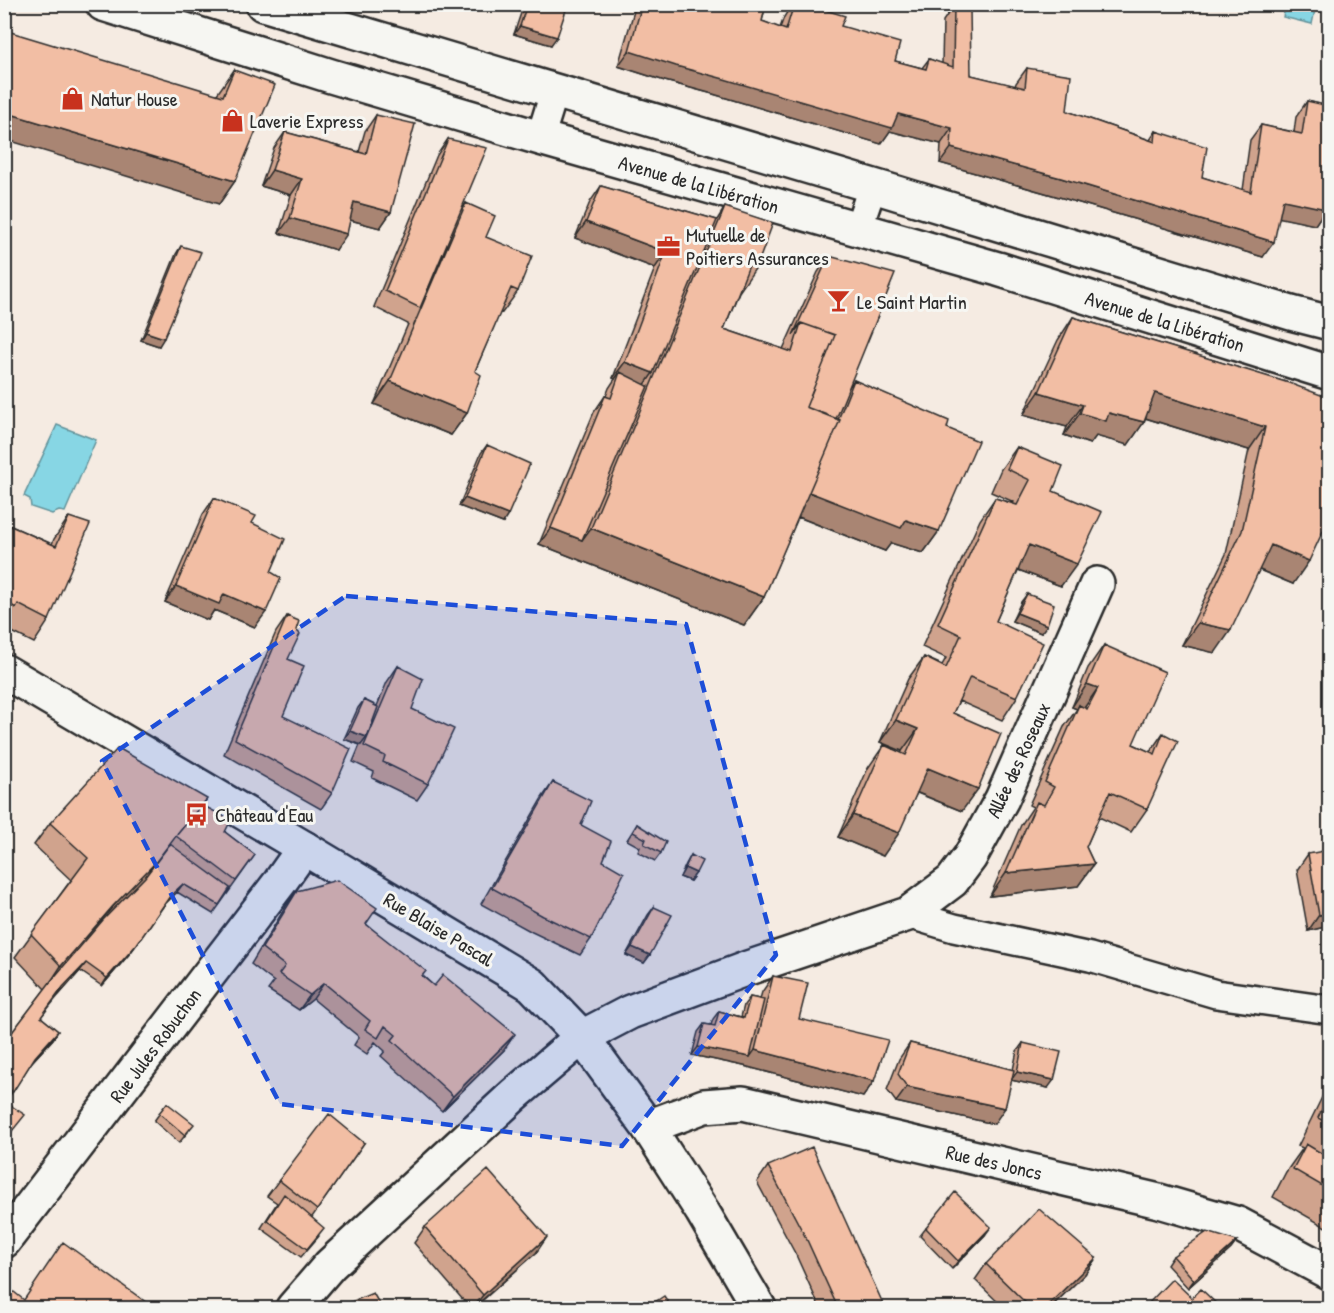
<svg xmlns="http://www.w3.org/2000/svg" width="1334" height="1313" font-family="'Patrick Hand',sans-serif">
	<rect width="100%" height="100%" fill="#f5ebe2"/>
	<filter id="ink" filterUnits="userSpaceOnUse"><feTurbulence type="fractalNoise" baseFrequency=".0167" numOctaves="2"/><feDisplacementMap in="SourceGraphic" scale="12" xChannelSelector="R" yChannelSelector="G"/><feConvolveMatrix kernelMatrix="1 2 1 2 8 2 1 2 1" color-interpolation-filters="sRGB"/></filter>
	<g filter="url(#ink)">
		<path fill="#87d6e4" stroke="#62929a" stroke-width="1.5" d="M1286 4 1316 5 1312 24 1283 17Z
			M57 425 96 440 65 512 59 511 52 514 31 507 30 499 24 496Z"/>
		<g fill="none" stroke-linecap="round" stroke-linejoin="round">
			<defs>
				<path id="lane" d="M540 138 555 90
					M858 229 873 185
					M908 914 954 928 1090 957 1216 994 1330 1010"/>
				<path id="street" d="M4 1241 280 882 304 848
					M293 1308 330 1265 514 1095 582 1037 630 1012 748 968 908 914 952 881 970 857 1002 799 1097 584"/>
				<path id="secondary" d="M103 4 331 76 540 138 998 269 1330 373
					M263 4C606 105 949 208 1291 313L1330 323
					M4 671 304 848 532 985 582 1037 648 1127 702 1211 759 1308
					M648 1127 704 1106 743 1103 1159 1201 1238 1224 1330 1273"/>
			</defs>
			<use href="#lane" stroke="#2b2b2b" stroke-width="32"/>
			<use href="#street" stroke="#2b2b2b" stroke-width="38"/>
			<use href="#secondary" stroke="#2b2b2b" stroke-width="38"/>
			<use href="#lane" stroke="#f6f6f2" stroke-width="27"/>
			<use href="#street" stroke="#f6f6f2" stroke-width="33"/>
			<use href="#secondary" stroke="#f6f6f2" stroke-width="33"/>
		</g>
		<path fill="#d0a38d" stroke="#2b2b2b" stroke-width="1.5" d="M524 4H568L551 45 514 34Z
			M636 4H766L762 21 780 28 784 17 792 4H806L895 61 922 68 929 59 942 64 943 21 954 5 971 75 1015 86 1016 83 1027 68 1067 111 1150 140 1156 131 1202 177 1243 190 1250 140 1261 125 1294 132 1296 117 1307 101 1329 106V214L1323 213 1315 225 1279 217 1263 257 1049 194 940 163 941 144 890 131 881 144 713 94 665 81 618 66Z
			M234 70 235 181 219 204 217 94Z
			M376 115 391 212 380 228 350 220 336 250 279 233 291 195 261 186 274 148 285 132 359 152 365 131Z
			M448 139 462 209 466 203 518 291 502 313 500 312 475 371 467 413 451 435 374 404 408 324 374 307 437 155Z
			M601 186 717 220 725 207 757 266 739 292 724 329 783 349 818 272 829 256 849 387 854 380 947 428 939 531 923 553 891 543 885 551 798 517 764 597 744 625 539 544 594 412 605 396H606L609 388 615 379 613 378 655 268 575 238 590 202Z
			M181 246 159 346 141 340 176 254Z
			M1073 317 1289 383 1293 584 1259 570 1215 653 1182 645 1226 554 1249 450 1145 418 1144 422 1128 445 1096 436 1090 444 1064 435 1067 427 1023 415 1058 340Z
			M487 445 503 523 459 506 481 453Z
			M1017 447 1053 491 1061 586 1018 570 996 621 1017 697 1002 720 959 701 953 713 962 811 917 793 883 856 838 837 868 768 884 745 901 753 902 751 880 742 908 679 924 657 942 665 946 658 922 647 980 520 995 498 1013 503 1014 502 991 492 1001 469Z
			M214 498 252 523 271 572 255 627 214 610 208 620 165 602 203 514Z
			M69 517 49 620 34 643 4 628V523L52 544 54 539Z
			M1027 594 1041 633 1012 621 1021 602Z
			M287 616 296 630 288 659 283 716 332 793 321 809 224 754 276 632Z
			M1104 645 1133 744 1150 752 1163 733 1147 809 1131 832 1099 817 1086 847 1094 864 1078 886 990 896 1021 825 1033 807 1029 805 1064 727 1077 709 1072 707 1088 668Z
			M398 666 412 709 428 784 417 800 372 778 374 772 353 762 360 745 344 739 358 708 364 700 377 706 387 682Z
			M553 782 581 825 603 861 591 939 580 955 532 932 481 904 542 798Z
			M202 805 225 832 255 855 213 914 177 892 165 904 131 952 102 986 80 971 58 996 41 1017 58 1031 53 1039 31 1063 7 1100 4 1098V1043L45 989 15 957 71 880 34 845 50 823Z
			M637 824 661 853 655 861 638 852 640 847 627 840Z
			M1308 854 1329 926 1308 931 1297 870Z
			M691 855 696 873 690 881 680 877 686 864Z
			M297 891 366 924 504 1050 442 1111 381 1056 385 1051 375 1042 367 1054 354 1045 359 1037 313 999 299 1010 268 990 274 982 251 964 286 906Z
			M654 907 650 955 644 963 626 955 648 915Z
			M773 976 799 1019 874 1081 863 1097 744 1066 692 1055 698 1032 704 1024 711 1025 713 1019 719 1011 741 1017 744 1005 750 997 760 999 762 992Z
			M910 1043 1013 1070 1017 1051 1023 1043 1048 1088 1011 1080 994 1124 896 1102 887 1090 899 1059Z
			M1329 1083V1229L1273 1197 1286 1172 1303 1148 1298 1146Z
			M167 1103 188 1132 179 1143 154 1121Z
			M364 1143 312 1217 319 1236 301 1257 261 1228 277 1203 267 1196 279 1180Z
			M768 1166 885 1308H820L796 1255 757 1182Z
			M425 1227 536 1253 474 1308H470L414 1243Z
			M926 1228 985 1235 952 1269 920 1236Z
			M1237 1241 1231 1249 1188 1288 1167 1265 1173 1256Z
			M1096 1258 1085 1274 1050 1308H1004L975 1280 986 1264Z
			M351 1302 377 1308H346Z"/>
		<path fill="#a98573" stroke="#2b2b2b" stroke-width="1.5" d="M520 26 557 37 551 45 514 34Z
			M629 51 898 114 952 128 941 144 890 131 881 144 713 94 665 81 618 66Z
			M4 112 235 181 219 204 4 139Z
			M951 148 1061 178 1274 242 1263 257 1049 194 940 163Z
			M272 170 302 179 291 195 261 186Z
			M1329 196V214L1323 213 1315 225 1272 216 1283 200Z
			M354 202 391 212 380 228 343 218Z
			M290 218 347 234 336 250 279 233Z
			M586 222 666 252 655 268 575 238Z
			M146 332 164 338 159 346 141 340Z
			M625 362 653 373 642 389 620 372 615 379 613 378Z
			M390 381 467 413 451 435 374 404Z
			M1039 392 1083 405 1067 427 1023 415Z
			M1155 393 1265 427 1249 450 1139 416Z
			M1080 413H1109L1144 422 1128 445 1096 436 1090 444 1064 435Z
			M807 492 906 520 939 531 923 553 891 543 885 551 791 514Z
			M465 498 508 515 503 523 459 506Z
			M551 528 582 540 591 528 764 597 744 625 539 544Z
			M1029 545 1077 564 1061 586 1013 568Z
			M1271 545 1309 561 1293 584 1255 568Z
			M176 586 224 594 266 612 255 627 214 610 208 620 165 602Z
			M1017 613 1047 625 1041 633 1012 621Z
			M1198 623 1231 630 1215 653 1182 645Z
			M1087 684 1098 688 1082 711 1079 705 1077 709 1072 707Z
			M896 720 918 729 902 751 880 742Z
			M350 731 367 737 361 745 344 739Z
			M928 768 978 789 962 811 913 791Z
			M207 799 191 821 176 836 140 885 46 989 61 966Z
			M853 815 899 833 883 856 838 837Z
			M1094 864 1078 886 990 896 1006 873Z
			M685 868 696 873 690 881 680 877Z
			M183 884 177 892 165 904 170 896Z
			M1329 913V926L1308 931 1319 915Z
			M137 944 131 952 102 986 107 978Z
			M632 947 650 955 644 963 626 955Z
			M86 963 80 971 58 996 63 987Z
			M324 983 313 999 299 1010 310 995Z
			M58 1031 53 1039 29 1065 35 1057Z
			M515 1034 504 1050 442 1111 453 1096Z
			M698 1047 750 1057 755 1050 874 1081 863 1097 744 1066 692 1055Z
			M1017 1072 1054 1080 1048 1088 1011 1080Z
			M907 1087 1005 1108 994 1124 896 1102Z
			M991 1227 985 1235 952 1269 958 1261Z
			M547 1237 536 1253 473 1308 483 1295Z
			M1237 1241 1231 1249 1188 1288 1194 1280Z
			M1096 1258 1085 1274 1050 1308H1045Z"/>
		<path fill="#f2bea4" stroke="#2b2b2b" stroke-width="1.5" d="M527 4H568L557 37 520 26Z
			M642 4H766L762 21 786 30 794 4H806L845 16 841 26 900 43 895 61 926 69 929 59 953 67 954 5 970 8 971 75 1025 88 1027 68 1071 75 1067 111 1155 142 1156 131 1207 147 1202 177 1251 192 1261 125 1302 134 1307 101 1329 106V196L1326 209 1283 200 1274 242 1061 178 951 148 952 128 898 114 892 128 724 79 676 66 629 51Z
			M4 30 223 96 234 70 275 85 235 181 4 112Z
			M376 115 415 124 391 212 354 202 347 234 290 218 302 179 272 170 285 132 366 154Z
			M448 139 487 148 420 308 385 291Z
			M601 186 717 220 653 373 625 362 666 252 586 222Z
			M466 203 495 216 486 237 532 256 518 291 511 288 475 371 481 375 467 413 390 381Z
			M725 207 773 223 757 266 750 263 724 329 792 352 801 323 835 335 806 407 840 420 764 597 591 528Z
			M181 246 201 252 164 338 146 332Z
			M829 256 895 274 836 419 806 407 835 335 801 323 793 335Z
			M1073 317 1289 383 1329 398V518L1309 561 1271 545 1231 630 1198 623 1242 531 1265 427 1155 393 1144 422 1109 413 1106 421 1080 413 1083 405 1039 392Z
			M620 372 648 386 582 540 551 528 605 396 611 398Z
			M854 380 949 421 947 428 978 441 939 531 906 520 901 528 809 492 840 420H838Z
			M487 445 530 464 508 515 465 498Z
			M1017 447 1063 466 1053 491 1102 512 1077 564 1029 545 996 621 1043 643 1017 697 970 677 953 713 1001 734 978 789 928 768 899 833 853 815 884 745 906 755 918 729 896 720 924 657 946 668 961 635 938 624 995 498 1017 505 1030 480 1007 469Z
			M214 498 256 516 252 523 285 539 271 572 281 578 266 612 224 594 219 604 176 586Z
			M69 517 90 524 49 620 18 604 16 608 4 601V523L56 546Z
			M1027 594 1054 604 1047 625 1017 613Z
			M287 616 299 621 296 630 300 634 288 659 304 666 283 716 351 749 332 793 235 739Z
			M1104 645 1165 672 1133 744 1155 754 1163 733 1178 741 1147 809 1110 792 1086 847 1094 864 1006 873 1037 802 1044 805 1054 787 1045 782 1079 705 1087 709 1098 688 1087 684Z
			M398 666 423 679 412 709 454 729 428 784 383 762 385 756 364 746Z
			M364 700 378 707 367 737 350 731Z
			M118 748 207 799 180 830 155 863 113 906 61 966 31 934 88 858 50 823Z
			M553 782 591 801 581 825 611 841 603 861 624 873 591 939 543 916 492 888Z
			M202 805 231 820 225 832 255 855 236 881 176 836Z
			M637 824 666 842 661 853 644 844 646 839 633 832Z
			M170 844 230 888 219 905 183 884 170 896 137 944 107 978 86 963 63 987 41 1017 58 1031 35 1057 13 1092 4 1085V1043L51 981 103 920 145 877Z
			M1329 850V913L1319 915 1308 854Z
			M691 855 702 861 696 873 685 868Z
			M337 880 377 908 366 924 426 971 422 976 434 986 443 975 515 1034 453 1096 392 1040 396 1035 385 1026 378 1038 365 1029 370 1021 324 983 310 995 279 974 285 966 262 948 297 891Z
			M654 907 672 915 650 955 632 947Z
			M773 976 808 983 799 1019 888 1040 874 1081 755 1050Z
			M750 997 764 1000 750 1057 698 1047 704 1024 715 1026 719 1011 744 1018Z
			M910 1043 1014 1070 1005 1108 907 1087 898 1074Z
			M1023 1043 1061 1052 1054 1080 1017 1072Z
			M1329 1094V1124L1318 1118Z
			M4 1101 25 1115 4 1141Z
			M167 1103 194 1124 185 1135 159 1113Z
			M329 1114 364 1143 317 1210 279 1180Z
			M1306 1144 1329 1158V1190L1293 1169Z
			M812 1147 885 1308H838L807 1240 768 1166Z
			M488 1170 547 1237 483 1295 425 1227Z
			M955 1192 991 1227 958 1261 926 1228Z
			M284 1194 324 1228 307 1249 267 1220Z
			M1039 1209 1096 1258 1045 1308H1031L986 1264Z
			M1207 1232 1237 1241 1194 1280 1173 1256Z
			M63 1242 154 1308H4V1284L24 1300Z
			M1172 1279 1192 1298 1201 1289 1221 1308H1144Z
			M373 1293 380 1305 374 1308H353L351 1302Z
			M664 1296 672 1308H646Z"/>
	</g>
	<path fill="#1d4ed8" fill-opacity="0.2" stroke="#1d4ed8" stroke-width="4.5" stroke-dasharray="12 8" stroke-linejoin="round" d="M346 596 686 624 776 955 622 1146 280 1104 102 761Z"/>
	<defs>
		<symbol id="shop-bare" viewBox="-9 -9 18 18"><path d="M-5-2.5h2.3a2.7 3.5 0 0 1 5.4 0H5L5.5 6h-11ZM-1.5-2.5h3a1.5 2.3 0 0 0-3 0Z" fill="#c8321e" stroke="#f6f6f2" stroke-width="2.5" paint-order="stroke"/></symbol>
		<symbol id="office-bare" viewBox="-9 -9 18 18"><path d="M-6-3h4V-5.5h4V-3h4V5H-6ZM-1-4.5V-3h2v-1.5ZM-6 0V1H6V0Z" fill="#c8321e" stroke="#f6f6f2" stroke-width="2.5" paint-order="stroke"/></symbol>
		<symbol id="bar-bare" viewBox="-9 -9 18 18"><path d="M-6-5H6L.8 .8V4.5H3.5V6h-7V4.5H-.8V.8Z" fill="#c8321e" stroke="#f6f6f2" stroke-width="2.5" paint-order="stroke"/></symbol>
		<symbol id="bus-bare" viewBox="-9 -9 18 18"><path d="M-5-6H5V4H4V6H2V4H-2V6H-4V4H-5ZM-3.5-4V0h7V-4ZM-3.5 1.2v1.5H-2V1.2ZM2 1.2v1.5H3.5V1.2Z" fill="#c8321e" stroke="#f6f6f2" stroke-width="2.5" paint-order="stroke"/></symbol>
	</defs>
	<g fill-rule="evenodd">
		<use href="#shop-bare" x="56" y="82" width="33" height="33"/>
		<use href="#shop-bare" x="216" y="104" width="33" height="33"/>
		<use href="#office-bare" x="652" y="230" width="33" height="33"/>
		<use href="#bar-bare" x="822" y="284" width="33" height="33"/>
		<use href="#bus-bare" x="180" y="798" width="33" height="33"/>
	</g>
	<g text-anchor="middle" dominant-baseline="central" stroke-width="6" stroke-linejoin="round" paint-order="stroke">
		<g font-size="20" fill="#2b2b2b" stroke="#f6f6f2" text-anchor="start">
			<text x="91" y="98">Natur House</text>
			<text x="250" y="120">Laverie Express</text>
			<text x="686" y="234">Mutuelle de<tspan x="686" dy="23">Poitiers Assurances</tspan></text>
			<text x="857" y="301">Le Saint Martin</text>
			<text x="215" y="814">Château d'Eau</text>
		</g>
		<g font-size="20" fill="#2b2b2b" stroke="#f6f6f2">
			<text transform="translate(699 184) rotate(16)">Avenue de la Libération</text>
			<text transform="translate(1165 321) rotate(17)">Avenue de la Libération</text>
			<text transform="translate(1018 760) rotate(-65)">Allée des Roseaux</text>
			<text transform="translate(439 929) rotate(31)">Rue Blaise Pascal</text>
			<text transform="translate(155 1045) rotate(-53)">Rue Jules Robuchon</text>
			<text transform="translate(994 1162) rotate(13)">Rue des Joncs</text>
		</g>
	</g>
	<rect width="1334" height="1313" fill="none" stroke="#f6f6f2" stroke-width="24"/>
	<rect x="12" y="12" width="1310" height="1289" fill="none" stroke="#2b2b2b" stroke-width="2" filter="url(#ink)"/>
</svg>
